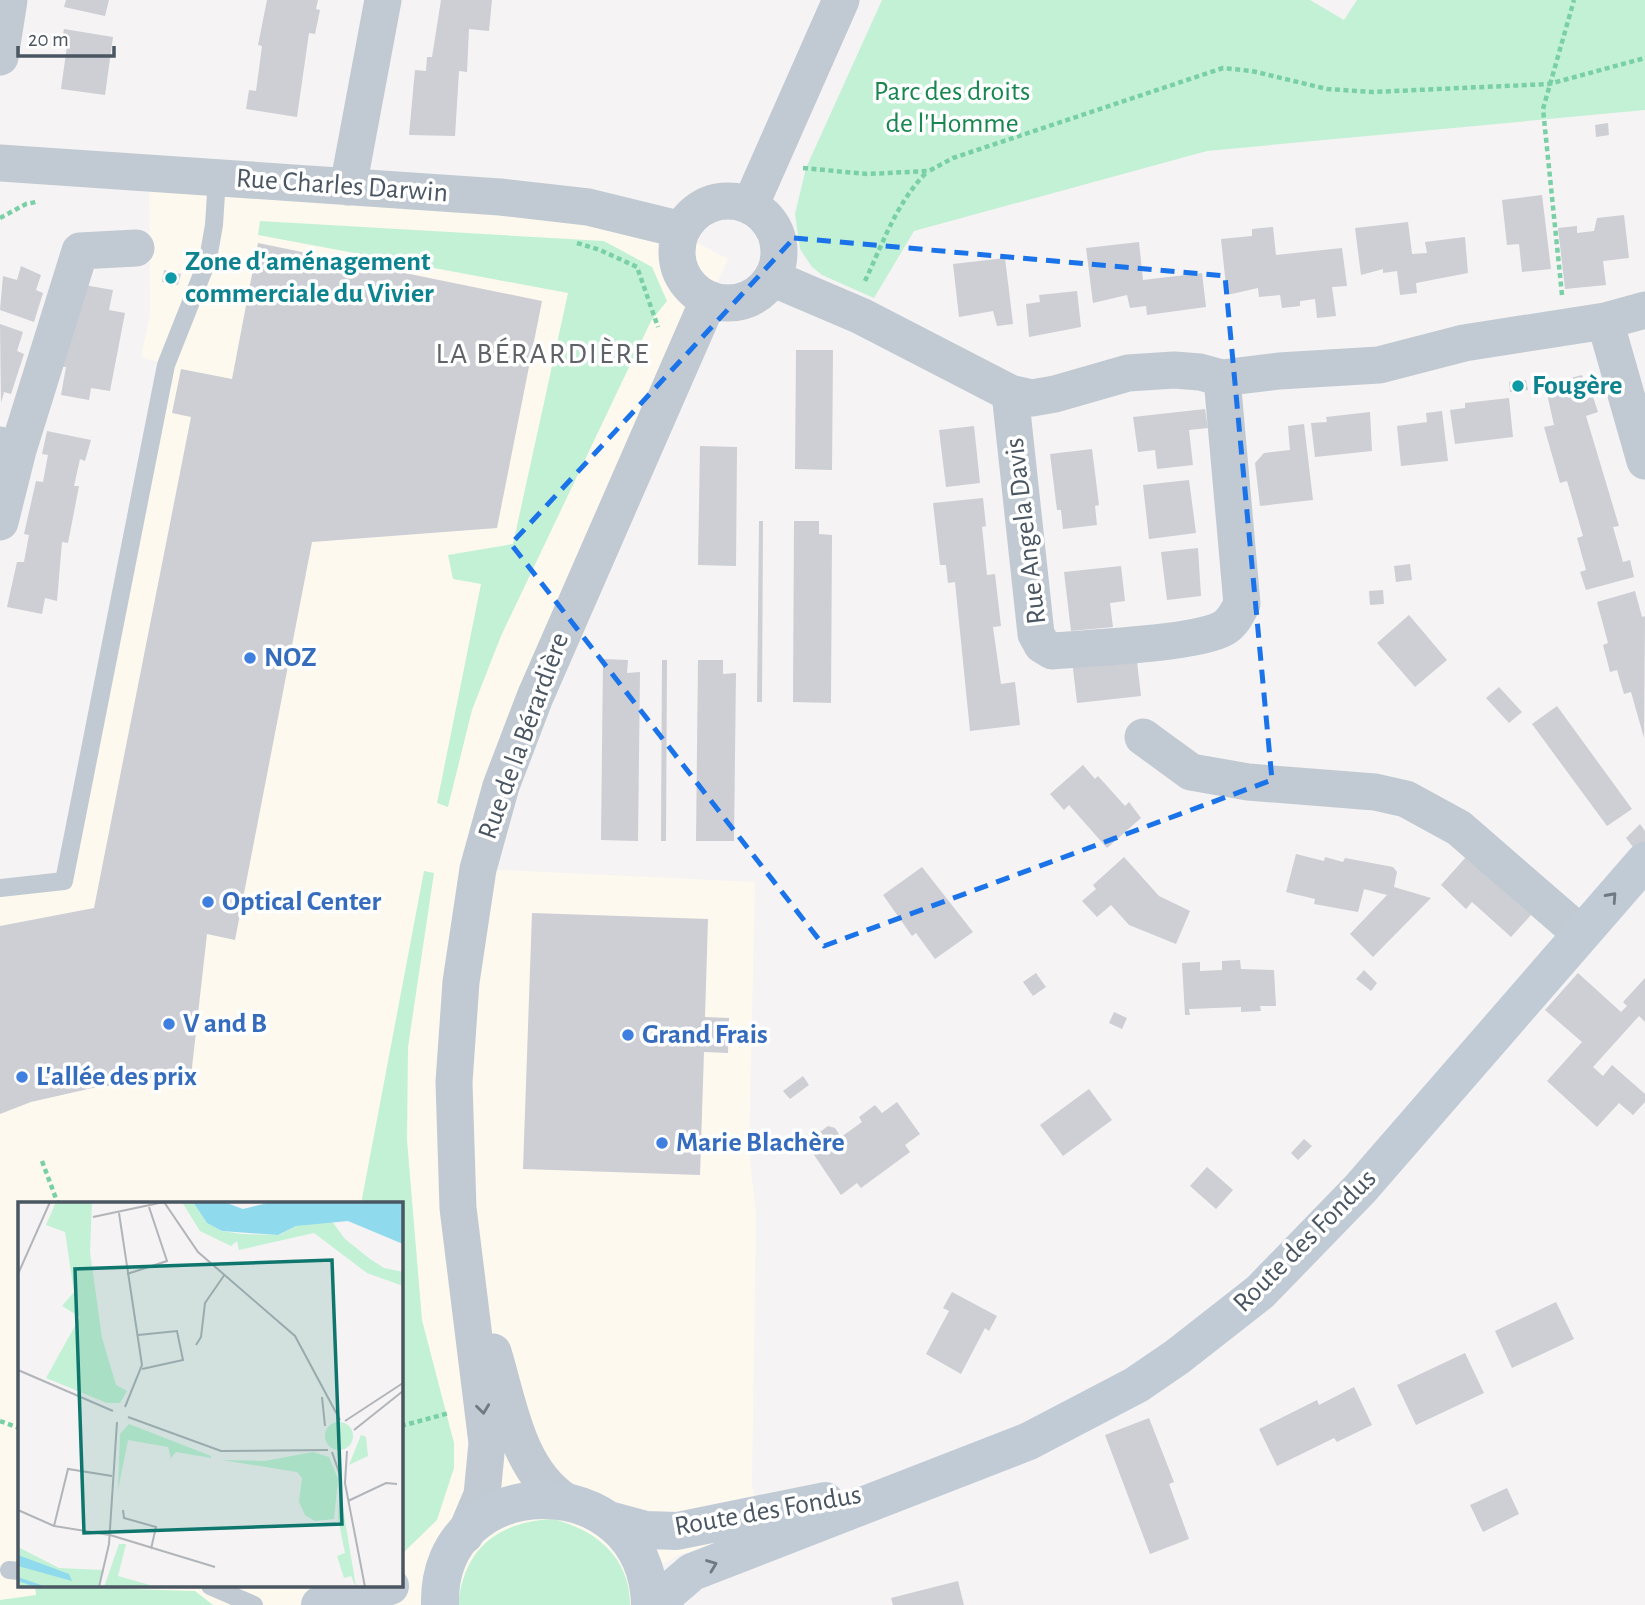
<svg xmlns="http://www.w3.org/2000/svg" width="1645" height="1605" font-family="'Alegreya Sans',sans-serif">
	<rect width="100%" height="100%" fill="#f5f3f3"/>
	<path fill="#fdf9ef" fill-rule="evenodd" d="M149 174 682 235 728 259 566 621 479 869 755 882 749 1150 756 1215 752 1485 762 1535 681 1554 646 1573 650 1605H0V890L64 881 158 362 141 357 150 314ZM19 1204H401V1586H19Z"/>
	<path fill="#c3f1d5" d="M882 0H1310L1344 20 1357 0H1645V110L1207 151 914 231 874 298 822 275 812 267 800 249 795 214 806 168Z
		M260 221 604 241 652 267 667 301 651 321 501 636 472 710 448 807 437 803 481 584 453 579 448 555 513 544 568 293 258 235Z
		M424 871 434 873 408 1047 407 1140 422 1320 454 1443V1468L437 1520 401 1555V1204H361Z
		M553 1519C596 1530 630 1557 630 1605H458C464 1548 497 1522 553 1519Z
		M35 1586 195 1591 213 1605H0V1600L36 1595Z"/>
	<path fill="#cdcfd5" d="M66 0H109L105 16 64 7Z
		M267 0H318L316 9 320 10 315 34 309 33 297 117 246 109 249 90 256 91 262 46 258 45Z
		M441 0H492L489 31 469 29 467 72 459 71 455 136 409 135 415 70 426 71 427 57H432Z
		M64 29 113 37 105 95 61 89 67 46 61 45Z
		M1608 123 1609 135 1596 137 1595 125Z
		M1542 195 1551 269 1522 272 1519 244 1507 245 1502 200Z
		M1624 215 1629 258 1603 261 1606 285 1565 289 1558 228 1577 226V233L1594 231 1597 218Z
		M1408 222 1412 254 1427 253 1425 242 1465 237 1468 273 1416 283 1417 293 1400 295 1397 271 1383 273V269L1361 275 1355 228Z
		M1273 227 1276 255 1342 248 1347 286 1332 287 1336 316 1317 318 1315 299 1300 301V306L1282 308 1280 295 1259 297 1258 288 1227 295 1221 239 1252 236V229Z
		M1139 242 1143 280 1202 273 1206 307 1147 315 1146 306 1130 308 1127 295 1093 303 1086 248Z
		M258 243 542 301 497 528 312 542 235 940 207 934 190 1085 139 1083 97 1087 31 1102 0 1114V926L94 908 191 417 172 413 181 369 232 379Z
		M1005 258 1013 324 997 326 993 311 959 317 953 264Z
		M21 266 41 275 36 290 43 293 34 322 0 310 3 276 17 280Z
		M164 270 181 274 178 285 162 282Z
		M84 285 113 290 109 310 125 313 110 391 91 388 89 400 61 395 66 367H60Z
		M1077 291 1081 327 1029 337 1026 304 1040 302 1039 295Z
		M0 324 23 332 17 351 24 354 11 394 4 392 1 403Z
		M796 350H833L832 470 795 469Z
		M1582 375 1588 398 1593 397 1598 412 1586 416 1619 526 1613 527 1623 562 1630 560 1634 577 1586 590 1580 572 1586 570 1577 538 1583 536 1567 481 1560 483 1544 427 1554 425 1545 385Z
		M1526 380 1528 390 1510 392 1509 382Z
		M1509 398 1513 437 1455 444 1450 410 1465 408V403Z
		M1205 409 1208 428 1189 430 1193 465 1157 469 1155 450 1138 452 1133 417Z
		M1442 411 1448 461 1401 466 1397 426 1427 422 1426 413Z
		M1370 412 1372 451 1315 457 1311 423 1327 422 1326 417Z
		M1304 424 1313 500 1260 506 1255 463 1264 453 1290 450 1288 426Z
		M974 426 980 483 946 487 939 430Z
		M47 431 91 440 85 461 80 459 74 486H79L68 543 62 542 57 601 45 598 42 614 7 607 17 562H24L29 535 24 534 36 481 43 482 48 455 42 454Z
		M700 446 737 447 736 566 698 565Z
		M1092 449 1099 505 1095 506 1097 525 1063 529 1061 510H1057L1050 454Z
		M1189 480 1196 533 1149 539 1143 485Z
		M983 498 986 526 982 527 987 575 995 574 1001 626 993 627 1001 684 1015 682 1020 725 970 731 955 582 948 583 946 565H940L933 503Z
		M759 521H763L762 702H757Z
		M794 521H819V534L832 535 831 703 793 702Z
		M1198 548 1201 596 1167 600 1161 552Z
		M1410 564 1412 580 1396 582 1394 566Z
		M1121 566 1125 601 1110 603 1113 627 1071 631 1064 572Z
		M1383 590 1384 604 1370 605 1369 591Z
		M1635 591 1642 617 1645 616 1644 738 1631 692 1624 694 1617 670 1610 672 1603 645 1608 643 1597 602Z
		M1409 615 1447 660 1415 687 1377 643Z
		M1136 653 1141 696 1077 703 1072 660Z
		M603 659 628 660 627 673 640 672 638 841 601 840Z
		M662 660H667L666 841H661Z
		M698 660H723V674L736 673 734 841H696Z
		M1499 687 1522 712 1509 723 1486 698Z
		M1557 706 1632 809 1607 826 1532 724Z
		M1083 765 1095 779 1098 776 1125 806 1129 802 1141 818 1107 848 1069 805 1064 810 1050 794Z
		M1640 824 1645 831V842L1636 851 1626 838Z
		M1296 854 1324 861 1325 857 1343 862 1345 858 1393 867 1397 872 1394 887 1431 898 1373 957 1350 934 1387 895 1364 889 1358 912 1314 904 1315 899 1286 892Z
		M1124 857 1159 896 1190 911 1176 944 1129 925 1111 905 1097 917 1082 901 1096 889 1093 885Z
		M1466 857 1531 915 1511 937 1472 902 1466 909 1441 885Z
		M922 867 973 932 935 959 916 933 912 936 883 895Z
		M532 913 708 919 705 1017 729 1018 728 1053 704 1052 700 1175 523 1169Z
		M1240 960 1241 969 1274 970 1276 1006H1260L1261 1011 1241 1012V1007L1189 1009 1190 1015H1185L1182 963 1200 962V971L1222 970V961Z
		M1364 970 1377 983 1371 991 1356 979Z
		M1036 973 1046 987 1033 996 1023 982Z
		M1578 973 1621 1012 1627 1006 1623 1002 1645 978V1022L1639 1016 1593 1067 1603 1076 1612 1065 1645 1094V1102L1633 1115 1619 1103 1597 1127 1547 1081 1582 1042 1545 1010Z
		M1114 1012 1127 1018 1122 1029 1109 1023Z
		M803 1076 809 1085 790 1099 783 1091Z
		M1089 1089 1112 1120 1063 1156 1040 1125Z
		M897 1102 920 1134 905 1145 910 1152 861 1188 857 1183 841 1195 808 1146 812 1138 828 1126 835 1128 841 1137 862 1122 859 1117 875 1105 882 1113Z
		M1304 1139 1312 1146 1298 1160 1291 1153Z
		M1207 1167 1233 1190 1216 1209 1190 1186Z
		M952 1292 997 1316 989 1331 985 1328 961 1374 926 1354 949 1311 943 1308Z
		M1556 1302 1574 1339 1512 1368 1495 1331Z
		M1465 1353 1484 1393 1416 1425 1397 1385Z
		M1354 1387 1372 1425 1337 1442 1334 1438 1277 1466 1259 1429 1317 1400 1319 1405Z
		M1149 1418 1174 1482 1169 1484 1189 1539 1150 1554 1105 1435Z
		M1507 1488 1519 1514 1483 1532 1470 1505Z
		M958 1581 964 1605H893L891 1598Z"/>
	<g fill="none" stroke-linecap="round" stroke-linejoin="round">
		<path stroke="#7ad0a6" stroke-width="4.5" stroke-dasharray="5 3.5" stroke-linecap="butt" d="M803 168 867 174 929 171 953 158 1223 68 1252 71 1327 89 1373 92 1549 84 1645 58
			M0 218 26 204 36 202
			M577 243 600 250 637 267 658 327
			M865 281C883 243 897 201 928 171
			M1562 295 1543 109 1574 0
			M42 1161 58 1204
			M0 1421 19 1428
			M401 1426 449 1413"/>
		<path stroke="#c1cad2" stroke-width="18" d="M0 888 64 881 166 365 208 259 214 225 217 178
			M9 1570 19 1571
			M210 1586 254 1605"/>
		<path stroke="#c1cad2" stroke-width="37" d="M0 57 9 0
			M0 163 500 197 588 207 682 230
			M348 187 383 0
			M677 252a51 51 0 1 1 102 0a51 51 0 1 1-102 0Z
			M750 206 841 0
			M772 278 861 316 1010 393 1032 398 1055 394 1128 373 1174 370 1200 372 1222 378 1279 371 1379 365 1464 343 1605 321 1645 310
			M1605 321 1645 461
			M1010 393 1036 634 1042 645 1052 651C1090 648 1192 644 1222 629 1232 624 1237 614 1242 604L1222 378
			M0 445 18 450 80 251 136 248
			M0 522 18 450
			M1143 737 1191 772 1248 782 1375 792 1406 799 1459 828 1580 933
			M493 1352C509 1404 517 1469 565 1501
			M465 1535 482 1495 487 1443 458 1208 454 1082 461 982 478 869 501 786 535 697 709 299"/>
		<path stroke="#c1cbd6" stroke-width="38" d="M609 1520 646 1530 677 1531 825 1501
			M320 1605 390 1586
			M440 1605C436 1467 647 1463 650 1605
			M659 1605 671 1590 692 1572 1029 1441 1136 1385 1177 1357 1260 1292 1360 1189 1645 861"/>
	</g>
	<defs><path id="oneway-chevron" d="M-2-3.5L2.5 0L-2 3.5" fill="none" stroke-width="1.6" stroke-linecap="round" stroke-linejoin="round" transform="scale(1.75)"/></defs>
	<g stroke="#6e7984">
		<use href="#oneway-chevron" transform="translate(1612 897) rotate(-48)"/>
		<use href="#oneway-chevron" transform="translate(712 1565) rotate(-21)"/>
	</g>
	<use stroke="#6e7983" href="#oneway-chevron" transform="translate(483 1409) rotate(83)"/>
	<path fill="none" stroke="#1a73e8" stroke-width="5" stroke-dasharray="14 9" stroke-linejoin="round" d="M794 238 1225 276 1272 780 824 946 511 544Z"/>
	<g fill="#0f9aa8" stroke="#fff" stroke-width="2.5">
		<circle cx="171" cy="278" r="7"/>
		<circle cx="1518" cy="386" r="7"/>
	</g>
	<g fill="#3f7fe0" stroke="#fff" stroke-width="2.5">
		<circle cx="250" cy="658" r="7"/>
		<circle cx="208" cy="902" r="7"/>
		<circle cx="169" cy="1024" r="7"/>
		<circle cx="628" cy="1035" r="7"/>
		<circle cx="22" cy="1077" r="7"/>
		<circle cx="662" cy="1143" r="7"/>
	</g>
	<g text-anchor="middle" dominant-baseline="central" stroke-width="7" stroke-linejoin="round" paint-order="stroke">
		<g font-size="28" fill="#17864f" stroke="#fff">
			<text x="952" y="92">Parc des droits<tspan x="952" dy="32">de l'Homme</tspan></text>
		</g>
		<g font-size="28" fill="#4a5661" stroke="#fff">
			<text transform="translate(342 186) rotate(4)">Rue Charles Darwin</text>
			<text transform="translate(1026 531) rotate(-97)">Rue Angela Davis</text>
			<text transform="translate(524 736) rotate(-70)">Rue de la Bérardière</text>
			<text transform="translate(1305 1241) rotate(-45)">Route des Fondus</text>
			<text transform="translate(768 1511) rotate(-10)">Route des Fondus</text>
		</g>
		<g font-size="28" font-weight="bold" fill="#0d838f" stroke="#fff" text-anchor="start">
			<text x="185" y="262">Zone d'aménagement<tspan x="185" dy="32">commerciale du Vivier</tspan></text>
			<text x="1532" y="386">Fougère</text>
		</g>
		<g font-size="28" font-weight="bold" fill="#366cbe" stroke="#fff" text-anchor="start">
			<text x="264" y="658">NOZ</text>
			<text x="222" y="902">Optical Center</text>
			<text x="183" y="1024">V and B</text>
			<text x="642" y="1035">Grand Frais</text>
			<text x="36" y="1077">L'allée des prix</text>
			<text x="676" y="1143">Marie Blachère</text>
		</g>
		<g font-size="30" letter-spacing="2" fill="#5f6368" stroke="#fff">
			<text x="543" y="354">LA BÉRARDIÈRE</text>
		</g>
	</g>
	<g transform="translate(18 1202)">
		<rect width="385" height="385" fill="#f5f3f3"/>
		<path d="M38 0H74L72 50 84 136 98 183 109 189 102 201H89L28 176 62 115 44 104 56 90 47 30 28 23ZM164 0H175L189 21 204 29 224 32 261 33 278 24 313 18 327 37 352 57 366 66 385 70V84L349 71 296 31 221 48 219 39 213 44 182 29ZM307 234a14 14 0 1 1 28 0a14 14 0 1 1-28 0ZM111 222 193 254V256L158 250 153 256 150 245 110 238 100 288 102 232ZM343 233 348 235 350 254 331 263ZM295 250 311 255 320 277 316 317 297 319 287 313 281 300 284 276 279 270 204 258 247 259ZM322 288 338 385 333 374 326 376 319 354 327 351 320 316ZM101 342H108L100 374 139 385H86ZM0 345 41 366 86 368 81 385H0Z" fill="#c3f1d5"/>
		<path d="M175 0H206L225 7 254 0H385V42L330 19 278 24 260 33 204 29 189 21ZM0 353 51 372 54 379 0 364Z" fill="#90daee"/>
		<path fill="none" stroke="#90daee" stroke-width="3.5" d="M0 377 23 385"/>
		<path fill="none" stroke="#b1b4b9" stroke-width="2" d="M146 0 180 50 277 134 322 218M101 11 124 163 107 205M75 15 146 0M0 72 32 0M109 72 149 59 131 5M120 133 159 129 165 158 124 167M178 143 183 135 187 101 207 72M0 168 95 209M304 195 307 224M110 215 203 249 310 248M327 219 385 181M336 228 385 189M329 249 327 281 347 385M314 250 323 276M94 274 50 267 36 324 92 333 197 365M330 299 368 281 379 282M0 308 36 324M105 308 106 316 138 325 133 347M81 385 91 342 99 220"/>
		<path fill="#0f766e" fill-opacity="0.15" stroke="#0f766e" stroke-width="3.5" d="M314 58 324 322 66 331 57 67Z"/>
		<rect width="385" height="385" fill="none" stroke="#4a5661" stroke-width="3.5"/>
	</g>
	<path d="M18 46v10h96v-10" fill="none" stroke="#4a5661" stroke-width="3.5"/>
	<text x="28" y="46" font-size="21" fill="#4a5661" stroke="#ffffff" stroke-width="5" paint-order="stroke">20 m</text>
</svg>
